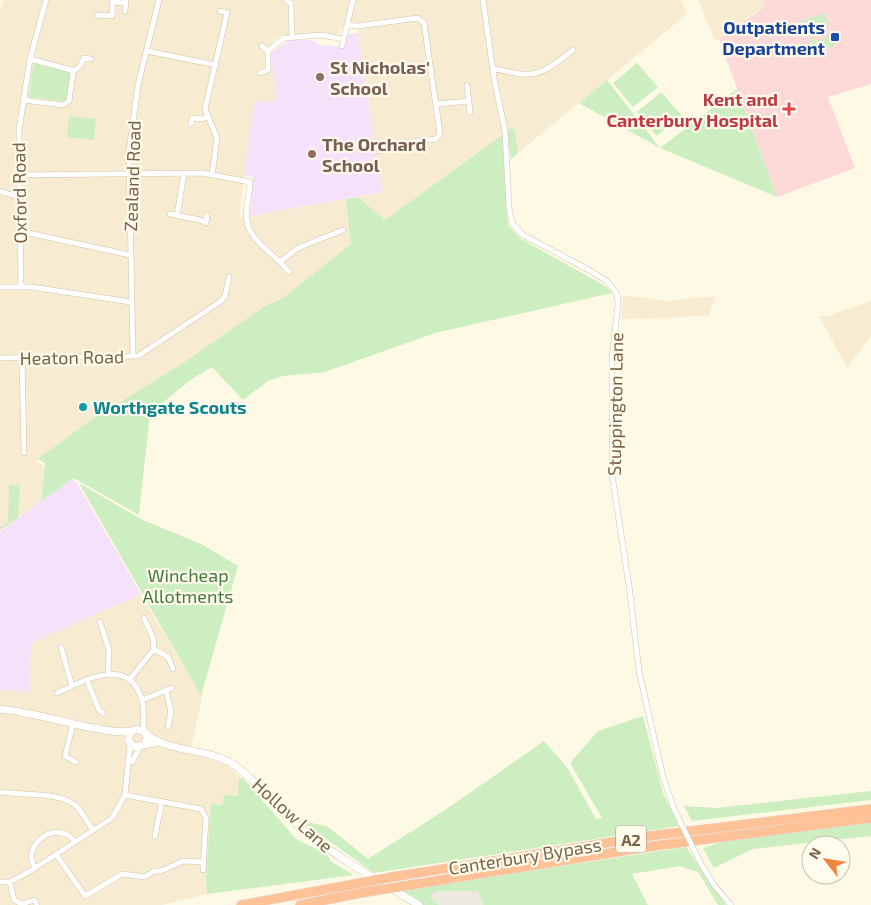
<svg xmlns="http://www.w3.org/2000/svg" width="871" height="905" font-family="'Exo 2',sans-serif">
	<rect width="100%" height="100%" fill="#fef9e5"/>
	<path fill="#f7ecd2" d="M4 0H681L687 14 518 153 515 130 511 128 385 220 358 197 382 192 356 22 346 21 339 34 282 35 273 41 269 48 271 53 277 101 254 103 239 218 346 199 351 244 283 298 265 306 183 363 88 422 36 461 44 466 41 501 0 531V11Z
		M698 0H762L764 6 715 41Z
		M623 295 666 301 715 296 709 316 621 319Z
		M871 301V336L847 368 819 316H827Z
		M141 594 202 698 190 753 227 765 239 777V796L223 805 211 804 206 877 207 894 162 905H0V690L29 692 31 643Z"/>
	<path fill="#eee9df" d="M436 891H478L483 905H439L430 895Z"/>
	<path fill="#f6e1fb" d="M358 33 382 192 250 216 253 177 244 175 254 102 277 101 271 53 290 40H311L320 45 345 47 348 34Z
		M72 478 78 485 141 594 31 643 29 692 0 690V532Z"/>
	<path fill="#fdd9d7" d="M762 0H871V84L828 97 855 168 777 197 719 39 764 7Z"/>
	<path fill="#cceec1" d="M825 13 829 26 821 24 808 28 813 31 809 32 802 27 800 21Z
		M831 31 836 45 811 53 809 39 815 37 813 42 826 38Z
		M36 62 40 63V66L68 71 71 74 67 100 62 103 61 101 34 97 30 99 29 94 33 66Z
		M637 63 658 87 633 107 613 83Z
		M607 80 660 148 737 89 777 197 660 148 579 103Z
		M661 92 682 116 657 136 637 112Z
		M69 116 96 119 94 140 67 137Z
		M511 128 515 130 518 153 511 159 507 131Z
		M502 135 508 225 521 239 607 287 612 293 435 333 325 372 283 376 268 381 243 400 212 367 193 378 150 413 139 515 74 478 41 501 45 463 38 459 88 422 183 363 265 306 283 298 351 244 346 199 358 197 385 220Z
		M79 483 143 520 203 545 238 566 201 696Z
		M9 485H20L18 518 0 530V527L8 523Z
		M643 716 663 793 679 826 374 873 301 821 327 826 368 859 445 810 544 741 567 767 596 819 602 818 570 763 598 731Z
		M239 777 243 778 296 839 326 854 332 862 354 875 207 894 206 877 211 804 223 805 224 795 238 796Z
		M871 791V800L692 821 684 806 716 808Z
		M871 822V836L753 849 714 868 703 848 725 841Z
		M686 847 726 905H718L698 872 679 866 632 874 648 905H483L478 891H436L430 896 439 905H421L398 891Z"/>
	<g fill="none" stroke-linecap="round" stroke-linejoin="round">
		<defs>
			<path id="street" d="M286 0 291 4 292 37
				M483 0 494 78 505 131 509 208 512 223 523 235 589 270 608 282 617 294 618 304 612 359V475L629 585 639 671 663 777 674 809
				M112 2 125 3
				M125 11 126 0
				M97 15 112 16 113 0
				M347 25 358 26 418 18 424 23 440 134 436 139 378 146
				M262 46 268 51
				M342 46 353 0
				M147 51 216 65
				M494 69C503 70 512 73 521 74 542 77 558 61 573 50
				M72 72 80 66 84 58 91 59
				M260 73 268 70V51L284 38 321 35 344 39
				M467 85 470 112
				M23 100 63 105 69 101 73 73 71 70 30 59
				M437 104 469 101
				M191 124 192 118 203 119 207 116
				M377 141 379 151
				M18 175 202 173 250 182C250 195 244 210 247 222 251 242 276 255 289 272
				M212 175 217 138 205 109 227 13 220 11
				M0 191 18 197
				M170 214 200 220 206 223 207 215
				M177 216 184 173
				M19 231 130 255
				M281 261 298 248 343 230
				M0 287H31L131 302
				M21 287 19 130 30 59 46 0
				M133 356 129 152 138 85 159 0
				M0 358 138 356 221 301 225 296 229 277
				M22 358 24 453
				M100 622 109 650 108 673
				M61 647 72 686
				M154 649 168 657 173 669
				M87 680 99 710 103 713
				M129 680 154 649 153 638 144 618
				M166 690 171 712 168 727
				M57 693C85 680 129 655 142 700 145 710 142 721 144 731
				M142 700 172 688
				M73 724 65 756 76 762
				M132 762 140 747
				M0 792C22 796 62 791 77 807 83 814 88 823 93 830
				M125 795 201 809 206 818 203 870
				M155 836 162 801
				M56 854 85 896 122 874 145 877 154 871H161L183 861 204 862
				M700 862 714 885 731 905
				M35 868C20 843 59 818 75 842
				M0 882H10L32 870 112 818 125 795 130 745
				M10 882 14 900 22 904 34 900 37 905"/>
			<path id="secondary" d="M0 709C30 712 59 721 88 727 102 729 116 734 131 731
				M145 733C170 754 208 747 234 765 256 780 273 803 292 820 330 854 375 879 419 905
				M144 745 147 737 144 732 137 729 131 731 128 740 134 747 159 742"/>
			<path id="highway" d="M392 877 650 836 871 809
				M404 886 654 846 871 818
				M241 905 355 884
				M300 905 366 892"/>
		</defs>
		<use href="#street" stroke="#d2c2a9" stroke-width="6"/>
		<use href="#secondary" stroke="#d5c3a6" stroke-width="8"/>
		<use href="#highway" stroke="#e2dcd7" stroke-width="10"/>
		<use href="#street" stroke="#fff" stroke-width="5"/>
		<use href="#secondary" stroke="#fff" stroke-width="7"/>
		<use href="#highway" stroke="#ffc296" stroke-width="9"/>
		<defs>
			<path id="street-bridge" d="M674 809 700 862"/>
			<path id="highway-bridge" d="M355 884 392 877
				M366 892 404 886"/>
		</defs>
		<use href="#street-bridge" stroke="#d2c2a9" stroke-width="6" stroke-linecap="butt"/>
		<use href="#highway-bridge" stroke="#e2dcd7" stroke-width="10" stroke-linecap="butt"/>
		<use href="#street-bridge" stroke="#fff" stroke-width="5"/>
		<use href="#highway-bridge" stroke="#ffc296" stroke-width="9"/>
	</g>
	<rect fill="#1a4fb4" stroke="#fffbed" stroke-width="2" x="830" y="32" width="10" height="10" rx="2.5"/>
	<g fill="#8d6e63" stroke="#fffbed" stroke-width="2">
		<circle cx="320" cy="77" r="5"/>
		<circle cx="312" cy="154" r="5"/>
	</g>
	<path fill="#e0444e" stroke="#fffbed" stroke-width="2" d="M786.5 101.5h5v5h5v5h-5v5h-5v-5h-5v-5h5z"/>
	<circle fill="#0f9aa8" stroke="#fffbed" stroke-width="2" cx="83" cy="407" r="5"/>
	<g text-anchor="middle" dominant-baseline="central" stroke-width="4.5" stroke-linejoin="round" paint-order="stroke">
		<rect fill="#fffbed" stroke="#a39079" stroke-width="1" x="616" y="825.5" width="30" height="27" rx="4"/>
		<g font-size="16" font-weight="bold" fill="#7b6247">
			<text x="631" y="839">A2</text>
		</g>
		<g font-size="18" font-weight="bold" fill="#164399" stroke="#fffbed" text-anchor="end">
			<text x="825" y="27">Outpatients<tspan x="825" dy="21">Department</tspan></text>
		</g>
		<g font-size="18" font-weight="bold" fill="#785e54" stroke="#fffbed" text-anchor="start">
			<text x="330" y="67">St Nicholas'<tspan x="330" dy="21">School</tspan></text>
			<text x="322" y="144">The Orchard<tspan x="322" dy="21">School</tspan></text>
		</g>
		<g font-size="18" font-weight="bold" fill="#be3a42" stroke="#fffbed" text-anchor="end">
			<text x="778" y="99">Kent and<tspan x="778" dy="21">Canterbury Hospital</tspan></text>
		</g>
		<g font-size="18" fill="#7b6247" stroke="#fffbed">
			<text transform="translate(132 176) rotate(-88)">Zealand Road</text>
			<text transform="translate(19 193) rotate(-91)">Oxford Road</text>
			<text transform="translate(72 357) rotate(-1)">Heaton Road</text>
			<text transform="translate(615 404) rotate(-89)">Stuppington Lane</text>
			<text transform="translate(293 815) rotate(42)">Hollow Lane</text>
			<text transform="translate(525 856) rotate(-9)">Canterbury Bypass</text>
		</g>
		<g font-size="18" font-weight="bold" fill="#0d838f" stroke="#fffbed" text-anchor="start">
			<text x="93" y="407">Worthgate Scouts</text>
		</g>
		<g font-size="18" fill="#437b3b" stroke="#fffbed">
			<text x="188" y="575">Wincheap<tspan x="188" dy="21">Allotments</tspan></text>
		</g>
	</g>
	<g transform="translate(826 860) rotate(301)"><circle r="24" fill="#fffbed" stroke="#cabeab"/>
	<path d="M0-4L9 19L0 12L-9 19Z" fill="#f5843e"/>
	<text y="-8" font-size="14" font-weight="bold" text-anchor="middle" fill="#7b6247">N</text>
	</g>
</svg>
